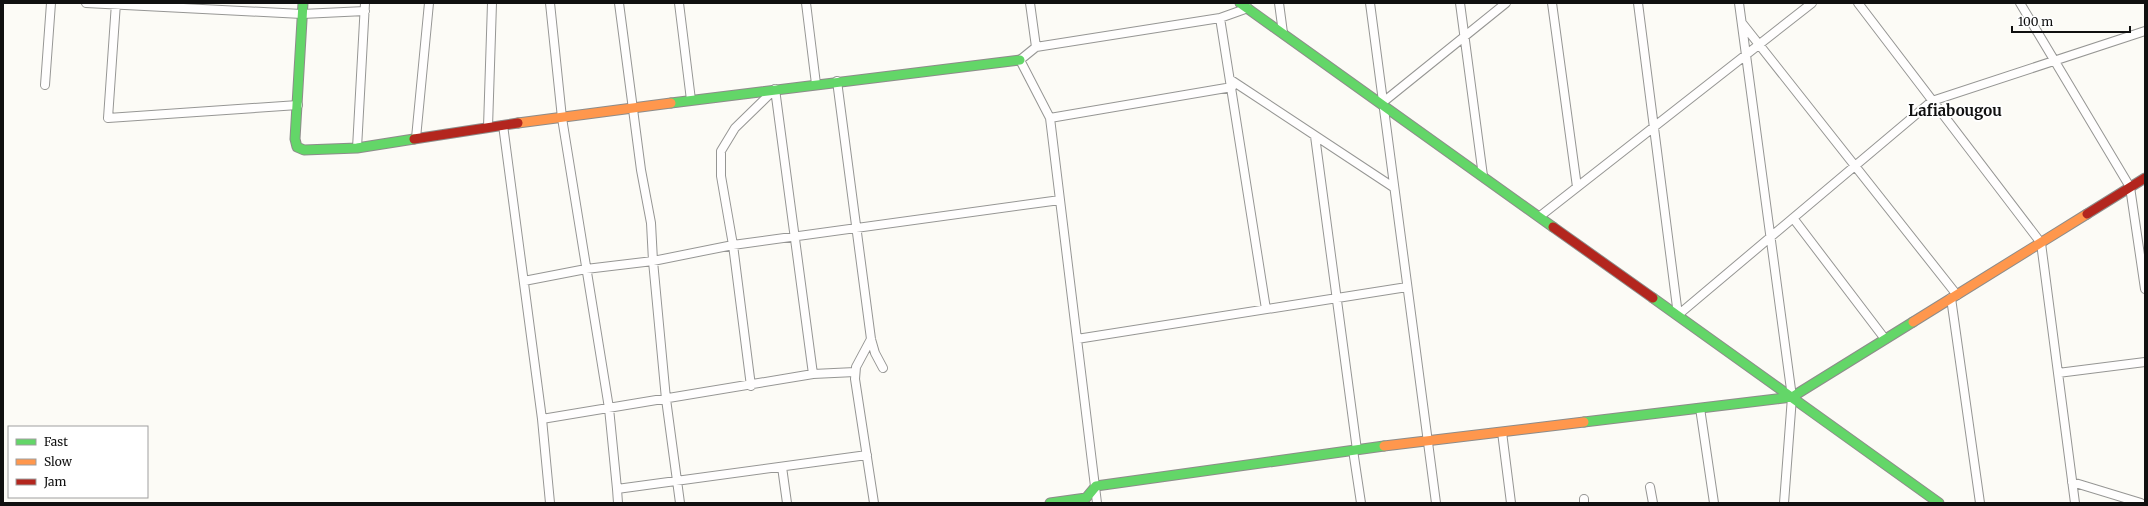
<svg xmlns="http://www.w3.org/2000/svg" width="2148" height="506" font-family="Merriweather,serif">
	<rect width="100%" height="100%" fill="#fcfbf6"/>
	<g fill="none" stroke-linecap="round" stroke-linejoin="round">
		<defs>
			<path id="street" d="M86 3 302 14 365 11
				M116 3 108 118 298 105
				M550 3 562 118 609 408 617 489 867 455
				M619 3 641 170 651 223 653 261 666 399 680 503
				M679 3 691 100
				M806 3 816 84
				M1030 3 1036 47 1020 60 1050 118 1097 503
				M1279 3 1283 33
				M1370 3 1436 503
				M1460 3 1483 176
				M1552 3 1577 187
				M1638 3 1678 315 1932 101 2145 31
				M1739 3 1792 397 1784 503
				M1858 3 2041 243 2075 503
				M2020 3 2130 187 2145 289
				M1220 18 1266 309
				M1742 23 1957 295
				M1036 47 1220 18 1248 8
				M1231 80 1393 187
				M837 81 871 339 875 353 883 368
				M45 85 51 3
				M775 89 813 374
				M1382 103 1506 3
				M1050 118 1232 87
				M503 125 542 419 550 503
				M488 127 492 3
				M1315 136 1357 450
				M416 138 429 3
				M357 148 365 3
				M1539 217 1812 3
				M1793 218 1885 339
				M524 281 586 269 653 261 733 245 1060 200
				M1951 298 1980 503
				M871 339 856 367 855 379 874 503
				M1077 339 1407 287
				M2058 373 2145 362
				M751 386 733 245 721 176V151L735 128 775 89
				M1700 408 1714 503
				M542 419 813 374 855 372
				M1502 432 1511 503
				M1353 450 1361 503
				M782 467 787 503
				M2072 482 2141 503
				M1650 487 1653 503
				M617 489 618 503
				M1584 499V503"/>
			<path id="fast" d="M303 3 295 139 297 147 304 150 357 148 414 139
				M1240 3 1553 227
				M671 103 1020 60
				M1653 298 1939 503
				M1584 422 1792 397 1913 322
				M1050 503 1086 498 1096 486 1384 446"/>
			<path id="slow" d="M518 123 671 103
				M1913 322 2087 214
				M1384 446 1584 422"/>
			<path id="jam" d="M414 139 518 123
				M2087 214 2145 178
				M1553 227 1653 298"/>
		</defs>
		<use href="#street" stroke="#969694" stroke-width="10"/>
		<use href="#fast" stroke="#8d8c8a" stroke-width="11"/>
		<use href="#slow" stroke="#8d8c8a" stroke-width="11"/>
		<use href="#jam" stroke="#8d8c8a" stroke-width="11"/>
		<use href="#street" stroke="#fffefe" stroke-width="8"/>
		<use href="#fast" stroke="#63d668" stroke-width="9"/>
		<use href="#slow" stroke="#ff974d" stroke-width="9"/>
		<use href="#jam" stroke="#b3261e" stroke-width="9"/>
	</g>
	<g text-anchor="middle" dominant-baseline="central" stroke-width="4" stroke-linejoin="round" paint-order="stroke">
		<g font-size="15" font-weight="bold" fill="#101010" stroke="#fff">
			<text x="1955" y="110">Lafiabougou</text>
		</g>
	</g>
	<rect width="2148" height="506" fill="none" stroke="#101010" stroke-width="8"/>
	<rect x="8" y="426" width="140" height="72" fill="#ffffff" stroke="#9f9f9f"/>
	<rect x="16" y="439" width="20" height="6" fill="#63d668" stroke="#9f9f9f"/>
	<text x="44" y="446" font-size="12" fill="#101010">Fast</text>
	<rect x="16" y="459" width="20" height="6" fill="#ff974d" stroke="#9f9f9f"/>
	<text x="44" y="466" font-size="12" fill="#101010">Slow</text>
	<rect x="16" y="479" width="20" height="6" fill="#b3261e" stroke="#9f9f9f"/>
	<text x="44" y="486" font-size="12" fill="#101010">Jam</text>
	<path d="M2012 26v6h118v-6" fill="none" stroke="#101010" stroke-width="2"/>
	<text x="2018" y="26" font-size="12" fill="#101010" stroke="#ffffff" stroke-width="3" paint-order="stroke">100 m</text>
</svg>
